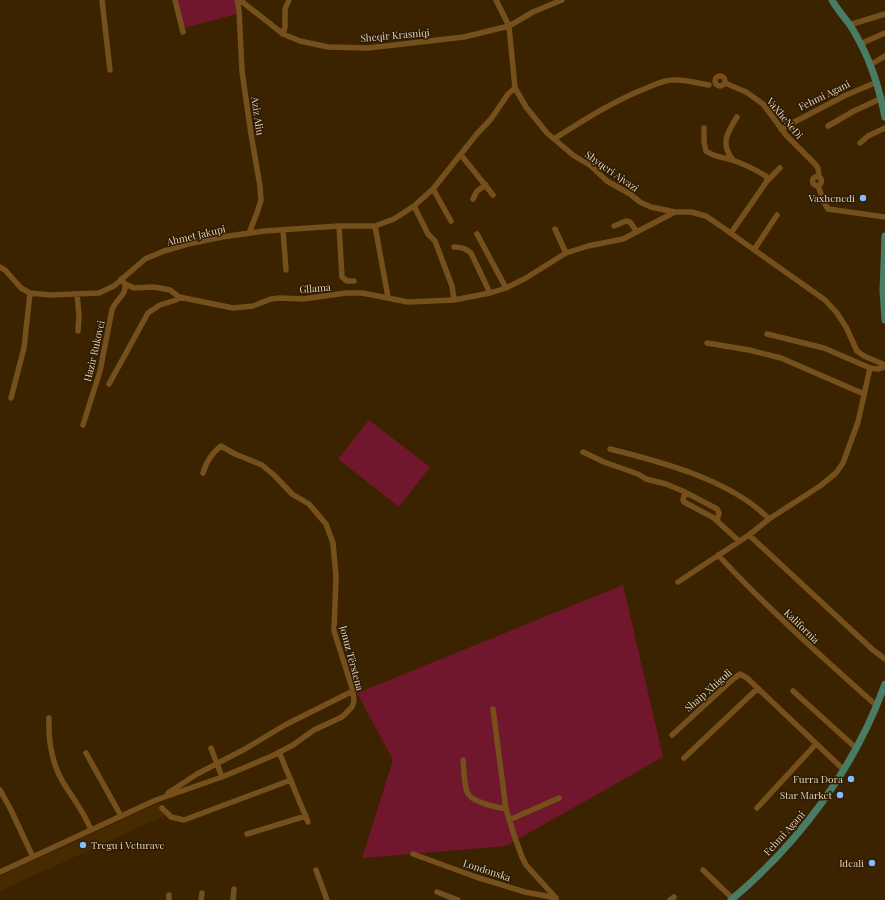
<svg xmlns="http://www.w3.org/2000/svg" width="885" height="900" font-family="'Playfair Display',serif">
	<rect width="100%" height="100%" fill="#3b2300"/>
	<path fill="#462a00" d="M159 803 166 815 0 891V876Z"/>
	<path fill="#71172d" d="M176 0H234L237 14 184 28Z
		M369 420 430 467 399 507 338 459Z
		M623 585 663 757 506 846 362 858 393 760 357 693Z"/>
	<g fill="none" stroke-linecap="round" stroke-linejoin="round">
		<path stroke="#75501c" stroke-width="5.5" d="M102 0 110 70
			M175 0 183 32
			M237 0 239 10 242 71 251 134 260 186 261 200 257 213 249 233
			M240 0 283 34 300 41 328 47 368 48 464 37 509 26 533 12 562 0
			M496 0 509 26 515 88 526 107 547 133 573 155 591 166 607 181 630 194 640 202 651 207 675 212H691L706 216 722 227 825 300 837 313 846 327 857 351 864 356 885 365
			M849 25 885 14
			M283 34 285 27V9L289 0
			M860 44 885 33
			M870 65 885 56
			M715 81a5 5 0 1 1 10 0a5 5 0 1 1-10 0Z
			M725 83 746 92 763 104 786 135 815 164 818 168 819 177
			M828 126 854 111 882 98
			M704 128V142L706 151C714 157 723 157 732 160 744 164 756 170 766 176L767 181 731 233
			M781 129 844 96 877 82
			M554 139C584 120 615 100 649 87 656 84 664 80 673 80 685 79 697 83 709 85
			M860 143 868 136 885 128
			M461 155 493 195
			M733 160C720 144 727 133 737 117
			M812.5 181a4.5 4.5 0 1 1 9 0a4.5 4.5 0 1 1-9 0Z
			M767 181 780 168
			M818 186 825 204 828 209 885 217
			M433 189 451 221
			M473 199 477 191 486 185
			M414 206 428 234 435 241 452 286 454 300
			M339 226 342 277 347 281H354
			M375 226 388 297
			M614 226 626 221 630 222 637 232
			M555 229 566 253
			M283 230 286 270
			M477 234 506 288
			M454 247C461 247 466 248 471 253L490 293
			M754 250 777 215
			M0 267 5 270 21 288 30 293 50 295 99 293 114 286 145 259 164 251 188 244 222 237 264 231 339 226H375L394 219 414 206 433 189 476 135 491 119 508 94 515 88
			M121 279 125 284 134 288 154 287 170 290 179 297 233 308 253 306 271 299 280 298 303 299 346 293H362L408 302 454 300 490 293 506 288 526 278 566 253 588 246 623 239 675 212
			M77 294 79 316 78 331
			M767 334 824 348 870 368 878 369 885 367
			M707 343 749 350 781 358 864 394
			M109 384 148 313 160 305 176 300 179 297
			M11 398 24 348 30 293
			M83 425 100 371 112 310C115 300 127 295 125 284
			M610 449C662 462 731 480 769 519
			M583 452 604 462 638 474 646 479 666 484 685 492 717 509 719 513 717 521 739 541
			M685 492 683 500 684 502 714 518 717 521
			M749 535 873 650 885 659
			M718 555C768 609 823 658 877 706
			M678 582 749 535 769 519 820 486 836 473 843 463 858 422 870 368
			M793 691 856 748
			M493 709 506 809 514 835 522 857 526 865 556 898
			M49 718C48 743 52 766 66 787 75 801 85 814 91 830
			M672 735 732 680 740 674 747 678 844 770
			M211 748 222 777
			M279 752 308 822
			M86 753 121 816
			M684 758 757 689
			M463 760C464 769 464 784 467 792 470 802 496 807 506 809
			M0 790 10 808 33 857
			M168 793 197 774 245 749 285 725 353 691
			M162 808 171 817 184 820 291 780
			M757 808 816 744
			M509 820 559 798
			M247 834 306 816
			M413 854 476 877 525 892 556 898
			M316 870 327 900
			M703 870 732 898
			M0 872 156 800 222 777 272 756 293 745 314 730 342 717 352 707 354 701 353 691 334 631 336 577 333 543 326 524 309 504 292 494 275 476 262 465 235 454 221 446C212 453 206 462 203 473
			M437 892 458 900
			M169 900V895
			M201 900 202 893
			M233 900 234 889
			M670 900 674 897"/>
		<path stroke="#4a7b64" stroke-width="7" d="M832 0C837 9 844 17 850 25 869 55 878 83 885 117
			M885 236 883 291 885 320
			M731 900C799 843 855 768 885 684"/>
	</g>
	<g fill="#83bcfb" stroke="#2b1c07" stroke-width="1.5">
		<circle cx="863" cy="198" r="4"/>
		<circle cx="851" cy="779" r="4"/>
		<circle cx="840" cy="795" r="4"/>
		<circle cx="83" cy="845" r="4"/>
		<circle cx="872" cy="863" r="4"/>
	</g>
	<g text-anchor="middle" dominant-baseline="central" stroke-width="3" stroke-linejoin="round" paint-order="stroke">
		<g font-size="10" fill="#ead0b0" stroke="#2b1c07">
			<text transform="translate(395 35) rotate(-5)">Sheqir Krasniqi</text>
			<text transform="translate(824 95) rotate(-26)">Fehmi Agani</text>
			<text transform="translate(258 116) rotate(82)">Aziz Aliu</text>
			<text transform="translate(785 118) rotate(50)">VaXheNeDi</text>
			<text transform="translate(612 171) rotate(35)">Shyqeri Ajvazi</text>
			<text transform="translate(196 235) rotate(-13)">Ahmet Jakupi</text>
			<text transform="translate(315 288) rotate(-5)">Gllama</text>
			<text transform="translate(94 351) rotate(-77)">Hazir Rukovci</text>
			<text transform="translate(802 626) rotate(44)">Kalifornia</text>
			<text transform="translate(352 658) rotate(75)">Jonuz Tërstena</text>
			<text transform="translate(708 690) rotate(-41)">Shaip Xhigoli</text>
			<text transform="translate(784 833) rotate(-48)">Fehmi Agani</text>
			<text transform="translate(487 870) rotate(18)">Londonska</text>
		</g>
		<g font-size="10" fill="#ead0b0" stroke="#2b1c07" text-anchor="end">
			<text x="855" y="198">Vaxhenedi</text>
			<text x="843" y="779">Furra Dora</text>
			<text x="832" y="795">Star Market</text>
			<text x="91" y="845" text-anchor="start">Tregu i Veturave</text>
			<text x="864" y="863">Ideali</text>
		</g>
	</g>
</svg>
